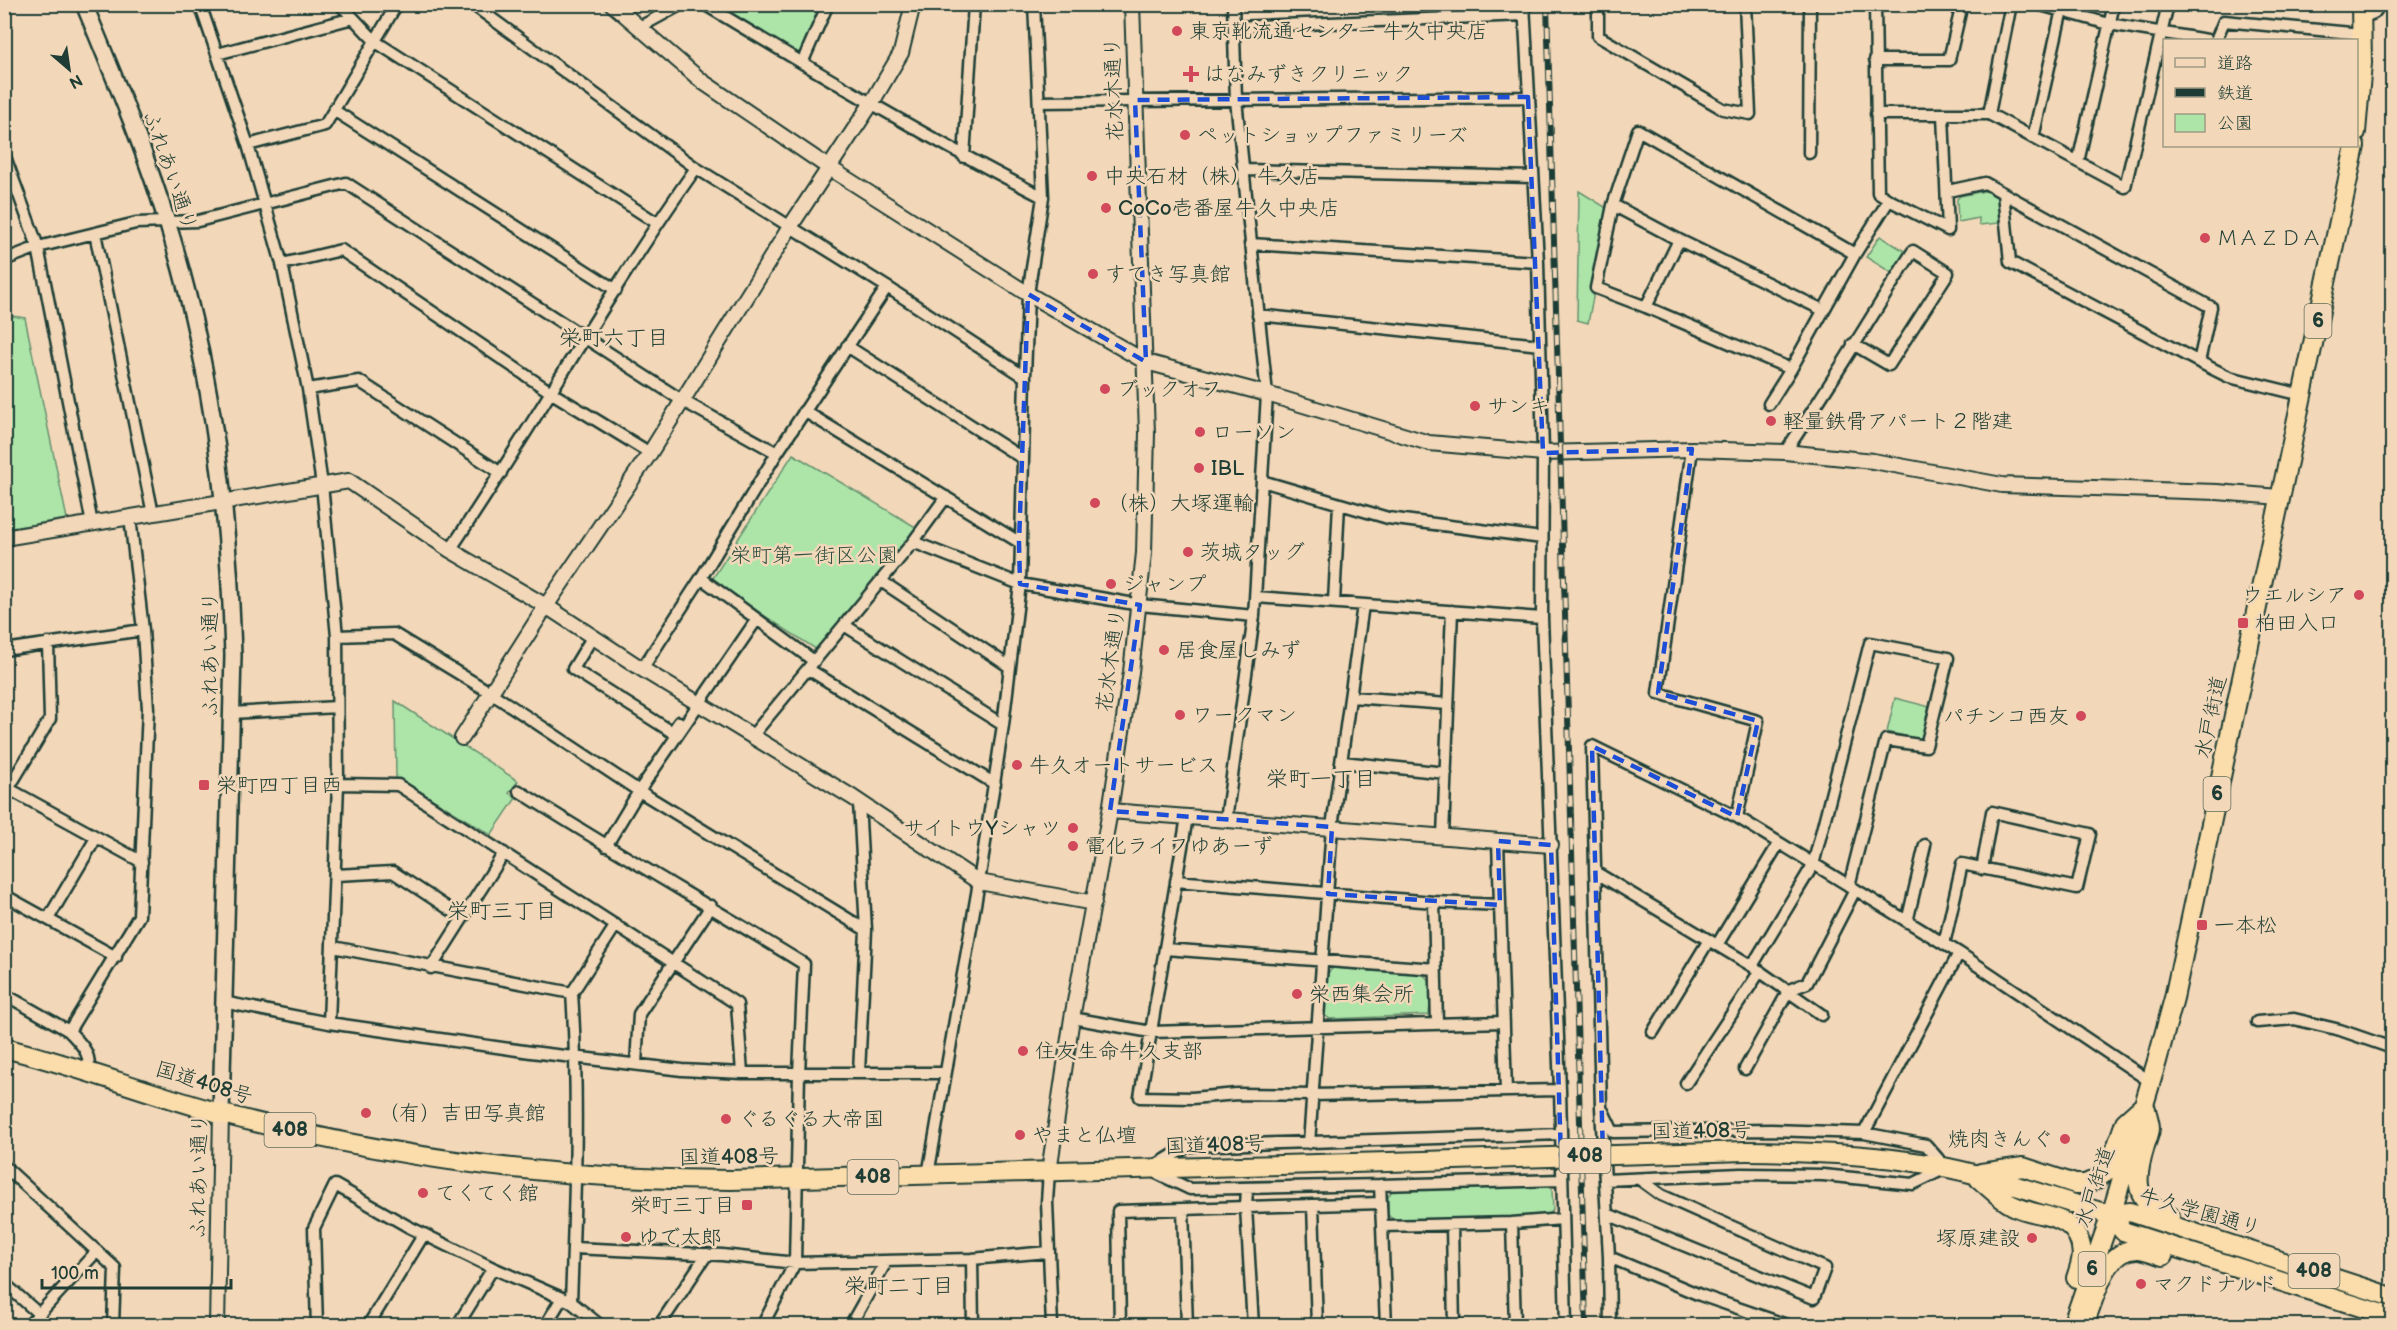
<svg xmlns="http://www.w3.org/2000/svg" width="2397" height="1330" font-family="'Balsamiq Sans','Klee One',sans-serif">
	<rect width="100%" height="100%" fill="#f2d8b9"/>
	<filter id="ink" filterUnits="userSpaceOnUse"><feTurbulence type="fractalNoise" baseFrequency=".0167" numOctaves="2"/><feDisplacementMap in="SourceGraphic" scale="12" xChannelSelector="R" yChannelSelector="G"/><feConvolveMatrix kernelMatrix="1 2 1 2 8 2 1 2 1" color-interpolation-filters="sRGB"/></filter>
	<g filter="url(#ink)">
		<path fill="#ade5a9" stroke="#66916e" stroke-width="1.5" d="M704 5H828L802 63Z
			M1989 190 2002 196 2005 213 1999 215V223L1979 225V218L1958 222 1957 199 1960 196Z
			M1579 191 1610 210 1588 323 1577 320Z
			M1880 236 1906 252 1892 273 1866 257Z
			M5 315 25 318 67 519 5 529Z
			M793 454 924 532 825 655 711 581Z
			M1895 698 1930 707 1923 740 1887 732Z
			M395 701 518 781 509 793 516 798 491 835 403 781 396 780Z
			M1333 968 1423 974 1432 984 1429 1015 1330 1019 1323 1014 1328 973Z
			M1545 1183 1552 1190 1553 1210 1546 1218 1397 1223 1388 1215V1197L1393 1189Z"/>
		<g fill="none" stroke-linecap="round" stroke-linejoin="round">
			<defs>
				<path id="minor" d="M200 4 248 145 282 264 308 389 322 485 337 636 338 784 329 1023
					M340 4 376 42 657 223
					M472 4 696 168 887 287
					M704 4C815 71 927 138 1043 197
					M1524 4 1538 262 1543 453 1542 618 1560 1090 1566 1326
					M1598 4V36L1723 109 1750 114 1745 4
					M2037 4 2109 24 2207 40
					M2362 18 2374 13 2381 4
					M1235 27 1524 15
					M638 28 682 4
					M2216 40 2224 21 2362 34
					M217 54 353 18
					M1875 60H1949L1962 4
					M802 63 828 4
					M1039 102 1528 97
					M335 111 616 290
					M1876 114H1989L2125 187 2168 4
					M1989 114 2011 4
					M2033 138 2063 5
					M248 145 325 125 397 4
					M1809 153 1810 4
					M4 154 38 247 92 524
					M964 157 974 4
					M2078 162 2114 4
					M1245 170 1533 177
					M1948 191 1985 183 2003 193
					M2003 193 2211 307 2199 362 2010 262Z
					M1889 200 1948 230 1943 115
					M1613 205 1679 240 1823 310
					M95 233 153 514
					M1250 244 1538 262
					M4 260 38 247 136 223 198 221 346 183 683 401 777 453 887 287 1025 377 1028 294 1043 197 1034 4
					M282 264 341 250 552 393 650 453
					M1646 307 1679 240
					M1258 315 1540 345
					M847 346 1022 458
					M2199 362 2229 377 2302 395
					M1791 369 1646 307 1596 288 1613 205 1638 130 1855 254
					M308 389 359 381 501 473
					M1769 404 1791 369 1855 254 1889 200 1878 193 1875 4
					M804 411 1019 542
					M1692 449 1658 693 1758 721 1737 817
					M1785 452C1830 387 1870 318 1913 251L1948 273 1889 365 1853 344
					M1262 481 1388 518 1542 538
					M913 542 1020 584 1140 605 1254 616
					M450 550C535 424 608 292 696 168
					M701 578 814 661
					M881 581 1010 667
					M1256 597 1542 618
					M1334 602 1339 504
					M844 625 1003 725
					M337 636 394 634 491 693 639 791 866 930
					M593 636 573 669 672 732 679 722
					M4 650 143 630
					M642 669 701 578 777 453
					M808 669 995 784
					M1351 697 1448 704
					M231 713 337 707
					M752 736 913 542 946 497
					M1342 762 1446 773
					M338 784 398 785 737 1004 742 1073
					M9 789 142 862
					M519 791C613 851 710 906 804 964L799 1073 795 1263 762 1326
					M4 796 50 719 48 643
					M1187 817 1140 1097 1192 1098 1237 1094 1313 1095 1560 1090
					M1226 820 1254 616 1267 394 1236 100 1233 4
					M1443 836 1452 611
					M1498 841 1506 1091
					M606 846 639 791 757 619
					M1595 872 1752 966
					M336 875 393 872 463 918
					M1176 881 1434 902 1500 905
					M4 895 116 957
					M1434 902 1437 1024
					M48 919 96 838
					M1907 922 1925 845
					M1944 944 1962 864 2077 888 2090 834 1992 812 1982 869
					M1717 945 1779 843
					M333 947 572 993 616 925
					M1165 949 1436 969
					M431 968 504 853
					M4 994 69 1031
					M223 1002 329 1023 531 1052 682 1070 742 1073H945
					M1822 1015 1752 966 1813 865 1870 643 1948 658 1926 746 1886 740 1849 886
					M1072 1018 1151 1032 1504 1022
					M2257 1022 2294 1019 2340 1030 2392 1048
					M1653 1032 1709 940
					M636 1064 639 1014 711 906
					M1745 1069 1789 990 1807 983 1855 890
					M88 1071C92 1053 80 1043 69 1031L139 916 148 709 143 630 130 517
					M859 1072 866 930 859 802
					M1686 1083 1760 971
					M1603 1111 1613 1132 1771 1130 1864 1133 1926 1145 1946 1168 1913 1184 1823 1175 1741 1174 1605 1180
					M1864 1133 1959 953
					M1309 1143 1332 827 1363 605
					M4 1166 115 1268 113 1326
					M1155 1166 1188 1146 1561 1134
					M1049 1171 1047 1202 1052 1326
					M1152 1171 1190 1189 1380 1185 1382 1226 1512 1223 1515 1326
					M928 1175 979 882 1003 725 1020 584 1025 377
					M1380 1185 1561 1180
					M1247 1188 1246 1207 1253 1326
					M1313 1205 1317 1326
					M1183 1209 1187 1326
					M1607 1214 1814 1298 1825 1268 1661 1195 1639 1179
					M1512 1223 1563 1219
					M1452 1225 1454 1326
					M1382 1226 1386 1326
					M574 1248 722 1255 795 1263 972 1259 1048 1252
					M1609 1257 1700 1295 1787 1325
					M972 1259 973 1326
					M4 1283 39 1314
					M571 1302C575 1199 579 1096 572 993
					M28 1326 97 1251
					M317 1326 314 1228 335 1185 409 1227 493 1268 571 1302 601 1326
					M357 1326 369 1324 424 1234
					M457 1326 493 1268
					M545 1326 562 1298
					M659 1326 707 1254
					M850 1326 886 1262
					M1120 1326 1118 1211 1381 1203
					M1610 1326 1609 1257 1601 1107 1592 746 1737 817 1959 953 2151 1082"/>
				<path id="tertiary" d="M612 4 703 82 828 167 1028 294 1146 362 1267 394 1429 443 1543 453 1692 449 1785 452 1873 461 2002 485 2217 492 2280 497
					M4 538 349 481 450 550 546 606 642 669 852 797 979 882 1094 903
					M462 738 546 606 650 453 790 227 871 104 901 53 913 4
					M1110 811 1551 845
					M1049 1171 1072 1018 1110 811 1131 672 1144 553 1147 433 1132 4
					M217 1326 221 1113"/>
				<path id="secondary" d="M84 4C116 81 148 158 172 238 213 374 229 513 233 655L221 1113"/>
				<path id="trunk" d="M2356 132 2362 63 2361 4
					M4 1048C79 1066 149 1094 223 1114 389 1158 558 1180 731 1180L1424 1161
					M2146 1109C2147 1115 2150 1122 2150 1128 2150 1134 2146 1141 2145 1146 2135 1179 2132 1202 2170 1216
					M1746 1151C1821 1152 1901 1155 1974 1174 2020 1186 2065 1202 2111 1215L2130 1212 2392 1297
					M1981 1173 2023 1167 2075 1184H2085L2097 1179 2109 1169 2125 1122 2144 1105
					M1979 1179C1989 1187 2000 1199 2012 1205 2034 1217 2066 1212 2078 1237 2085 1253 2081 1263 2076 1278
					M2111 1215 2123 1231 2392 1317
					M2087 1316C2097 1292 2106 1247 2140 1249 2148 1250 2156 1254 2163 1256
					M2072 1326 2111 1215 2157 1061 2174 998 2355 146"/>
			</defs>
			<use href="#minor" stroke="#1f3d34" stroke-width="15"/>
			<use href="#tertiary" stroke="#1f3d34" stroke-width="18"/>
			<use href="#secondary" stroke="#1f3d34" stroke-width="20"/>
			<use href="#trunk" stroke="#1f3d34" stroke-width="22"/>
			<use href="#minor" stroke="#f2d8b9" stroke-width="10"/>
			<use href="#tertiary" stroke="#f2d8b9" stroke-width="14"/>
			<use href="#secondary" stroke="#f2d8b9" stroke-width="15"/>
			<use href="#trunk" stroke="#fbddab" stroke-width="18"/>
			<defs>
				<path id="rail" d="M1547 4 1586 1326"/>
			</defs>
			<use href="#rail" stroke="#1f3d34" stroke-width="6"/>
			<use href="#rail" stroke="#f2d8b9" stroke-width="4" stroke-dasharray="11" stroke-linecap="butt"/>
			<defs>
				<path id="trunk-bridge" d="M1424 1161 1746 1151"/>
			</defs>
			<use href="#trunk-bridge" stroke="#1f3d34" stroke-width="22" stroke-linecap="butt"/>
			<use href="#trunk-bridge" stroke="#fbddab" stroke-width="18"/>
		</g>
	</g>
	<path fill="none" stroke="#1d4ed8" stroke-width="4.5" stroke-dasharray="12 8" stroke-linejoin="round" d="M1528 97 1543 453 1692 449 1658 693 1758 721 1737 817 1592 746 1603 1156 1561 1157 1551 845 1498 841 1500 905 1328 894 1332 827 1110 811 1140 605 1020 584 1019 542 1028 294 1146 362 1135 100Z"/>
	<g fill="#d1495b" stroke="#f2d8b9" stroke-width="2">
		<circle cx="1177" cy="31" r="6"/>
		<path d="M1188 65h6v6h6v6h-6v6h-6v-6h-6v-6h6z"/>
		<circle cx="1185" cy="135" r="6"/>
		<circle cx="1092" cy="176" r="6"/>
		<circle cx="1106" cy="208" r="6"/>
		<circle cx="2205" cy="238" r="6"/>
		<circle cx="1093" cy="274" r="6"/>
		<circle cx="1105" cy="389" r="6"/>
		<circle cx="1475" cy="406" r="6"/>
		<circle cx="1771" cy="421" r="6"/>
		<circle cx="1200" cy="432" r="6"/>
		<circle cx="1199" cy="468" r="6"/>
		<circle cx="1095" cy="503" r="6"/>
		<circle cx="1188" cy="552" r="6"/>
		<circle cx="1111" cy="584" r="6"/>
		<circle cx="2359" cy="595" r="6"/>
		<rect x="2237" y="617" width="12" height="12" rx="3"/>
		<circle cx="1164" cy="650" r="6"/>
		<circle cx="1180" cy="715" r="6"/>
		<circle cx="2081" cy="716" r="6"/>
		<circle cx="1017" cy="765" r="6"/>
		<rect x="198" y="779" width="12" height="12" rx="3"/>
		<circle cx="1073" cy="828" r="6"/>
		<circle cx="1073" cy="846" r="6"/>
		<rect x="2196" y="919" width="12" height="12" rx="3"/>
		<circle cx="1297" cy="994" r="6"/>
		<circle cx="1023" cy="1051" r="6"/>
		<circle cx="366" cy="1113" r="6"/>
		<circle cx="726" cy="1119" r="6"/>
		<circle cx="1020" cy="1135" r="6"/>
		<circle cx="2065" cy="1139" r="6"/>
		<circle cx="423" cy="1193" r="6"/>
		<rect x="741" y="1199" width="12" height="12" rx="3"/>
		<circle cx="626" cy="1237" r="6"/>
		<circle cx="2032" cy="1238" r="6"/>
		<circle cx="2141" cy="1284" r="6"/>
	</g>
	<g text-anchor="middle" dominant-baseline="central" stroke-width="5" stroke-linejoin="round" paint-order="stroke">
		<g fill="#f2d8b9" stroke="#5e6c5c" stroke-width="1.5">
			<rect x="2304.5" y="304" width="27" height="34" rx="4.5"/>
			<rect x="2203.5" y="777" width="27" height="34" rx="4.5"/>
			<rect x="264.5" y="1113" width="51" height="34" rx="4.5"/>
			<rect x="1559.5" y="1139" width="51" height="34" rx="4.5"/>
			<rect x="847.5" y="1160" width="51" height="34" rx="4.5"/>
			<rect x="2078.5" y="1252" width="27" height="34" rx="4.5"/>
			<rect x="2288.5" y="1254" width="51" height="34" rx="4.5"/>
		</g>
		<g font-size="20" font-weight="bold" fill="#1f3d34">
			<text x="2318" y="321">6</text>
			<text x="2217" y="794">6</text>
			<text x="290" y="1130">408</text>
			<text x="1585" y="1156">408</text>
			<text x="873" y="1177">408</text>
			<text x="2092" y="1269">6</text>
			<text x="2314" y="1271">408</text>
		</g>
		<g font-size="21" fill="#1f3d34" stroke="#f2d8b9" text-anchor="start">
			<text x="1189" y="31">東京靴流通センター 牛久中央店</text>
			<text x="1204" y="74">はなみずきクリニック</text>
			<text x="1197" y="135">ペットショップファミリーズ</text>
			<text x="1104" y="176">中央石材（株） 牛久店</text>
			<text x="1118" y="208">CoCo壱番屋牛久中央店</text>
			<text x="2217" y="238">ＭＡＺＤＡ</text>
			<text x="1105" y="274">すてき写真館</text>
			<text x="1117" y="389">ブックオフ</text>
			<text x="1487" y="406">サンキ</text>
			<text x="1783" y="421">軽量鉄骨アパート２階建</text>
			<text x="1212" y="432">ローソン</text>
			<text x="1211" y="468">IBL</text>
			<text x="1107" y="503">（株）大塚運輸</text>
			<text x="1200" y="552">茨城タッグ</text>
			<text x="1123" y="584">ジャンプ</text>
			<text x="2347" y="595" text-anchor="end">ウエルシア</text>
			<text x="2255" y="623">柏田入口</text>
			<text x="1176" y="650">居食屋しみず</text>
			<text x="1192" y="715">ワークマン</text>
			<text x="2069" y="716" text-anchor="end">パチンコ西友</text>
			<text x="1029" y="765">牛久オートサービス</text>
			<text x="216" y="785">栄町四丁目西</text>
			<text x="1061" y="828" text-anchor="end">サイトウYシャツ</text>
			<text x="1085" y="846">電化ライフゆあーず</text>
			<text x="2214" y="925">一本松</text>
			<text x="1309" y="994">栄西集会所</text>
			<text x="1035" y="1051">住友生命牛久支部</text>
			<text x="378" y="1113">（有）吉田写真館</text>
			<text x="738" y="1119">ぐるぐる大帝国</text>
			<text x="1032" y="1135">やまと仏壇</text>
			<text x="2053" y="1139" text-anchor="end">焼肉きんぐ</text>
			<text x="435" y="1193">てくてく館</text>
			<text x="735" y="1205" text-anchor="end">栄町三丁目</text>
			<text x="638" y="1237">ゆで太郎</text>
			<text x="2020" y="1238" text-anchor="end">塚原建設</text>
			<text x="2153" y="1284">マクドナルド</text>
		</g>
		<g font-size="21" fill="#1f3d34" stroke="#f2d8b9">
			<text transform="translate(1114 89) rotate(-92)">花水木通り</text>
			<text transform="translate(170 171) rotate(71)">ふれあい通り</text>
			<text transform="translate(210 654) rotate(-90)">ふれあい通り</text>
			<text transform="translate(1111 660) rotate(-82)">花水木通り</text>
			<text transform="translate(2211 717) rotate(-78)">水戸街道</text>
			<text transform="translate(204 1083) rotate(17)">国道408号</text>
			<text transform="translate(1701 1131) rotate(-1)">国道408号</text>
			<text transform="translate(1215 1145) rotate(-2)">国道408号</text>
			<text transform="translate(729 1157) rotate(-1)">国道408号</text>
			<text transform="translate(199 1176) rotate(-89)">ふれあい通り</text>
			<text transform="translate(2095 1187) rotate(-72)">水戸街道</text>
			<text transform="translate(2200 1212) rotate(16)">牛久学園通り</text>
		</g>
		<g font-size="21" fill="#2d4e40" stroke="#f2d8b9">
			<text x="814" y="555">栄町第一街区公園</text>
		</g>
		<g font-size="22" fill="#1f3d34" stroke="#f2d8b9">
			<text x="614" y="338">栄町六丁目</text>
			<text x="1321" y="779">栄町一丁目</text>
			<text x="502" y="911">栄町三丁目</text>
			<text x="899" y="1286">栄町二丁目</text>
		</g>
	</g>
	<rect width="2397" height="1330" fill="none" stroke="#f2d8b9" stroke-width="24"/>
	<rect x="12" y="12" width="2373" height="1306" fill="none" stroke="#1f3d34" stroke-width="2" filter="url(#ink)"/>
	<rect x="2163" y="39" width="195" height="108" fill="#f2d8b9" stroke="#9e9a84" stroke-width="1.5"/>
	<rect x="2175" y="58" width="30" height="9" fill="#f2d8b9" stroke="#9e9a84" stroke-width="1.5"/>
	<text x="2217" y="69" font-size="18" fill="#1f3d34">道路</text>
	<rect x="2175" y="88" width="30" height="9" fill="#1f3d34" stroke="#9e9a84" stroke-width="1.5"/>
	<text x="2217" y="99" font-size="18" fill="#1f3d34">鉄道</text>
	<rect x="2175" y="114" width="30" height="18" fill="#ade5a9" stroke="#9e9a84" stroke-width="1.5"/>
	<text x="2217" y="129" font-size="18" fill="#1f3d34">公園</text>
	<g transform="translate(69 69) rotate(151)" stroke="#f2d8b9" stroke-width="4.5" paint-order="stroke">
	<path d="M0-4.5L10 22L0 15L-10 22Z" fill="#1f3d34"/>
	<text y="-9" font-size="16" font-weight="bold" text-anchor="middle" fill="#1f3d34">N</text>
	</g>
	<path d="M42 1279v9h189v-9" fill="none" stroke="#1f3d34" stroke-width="3"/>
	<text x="51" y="1279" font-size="18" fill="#1f3d34" stroke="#f2d8b9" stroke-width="4.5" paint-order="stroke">100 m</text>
</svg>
